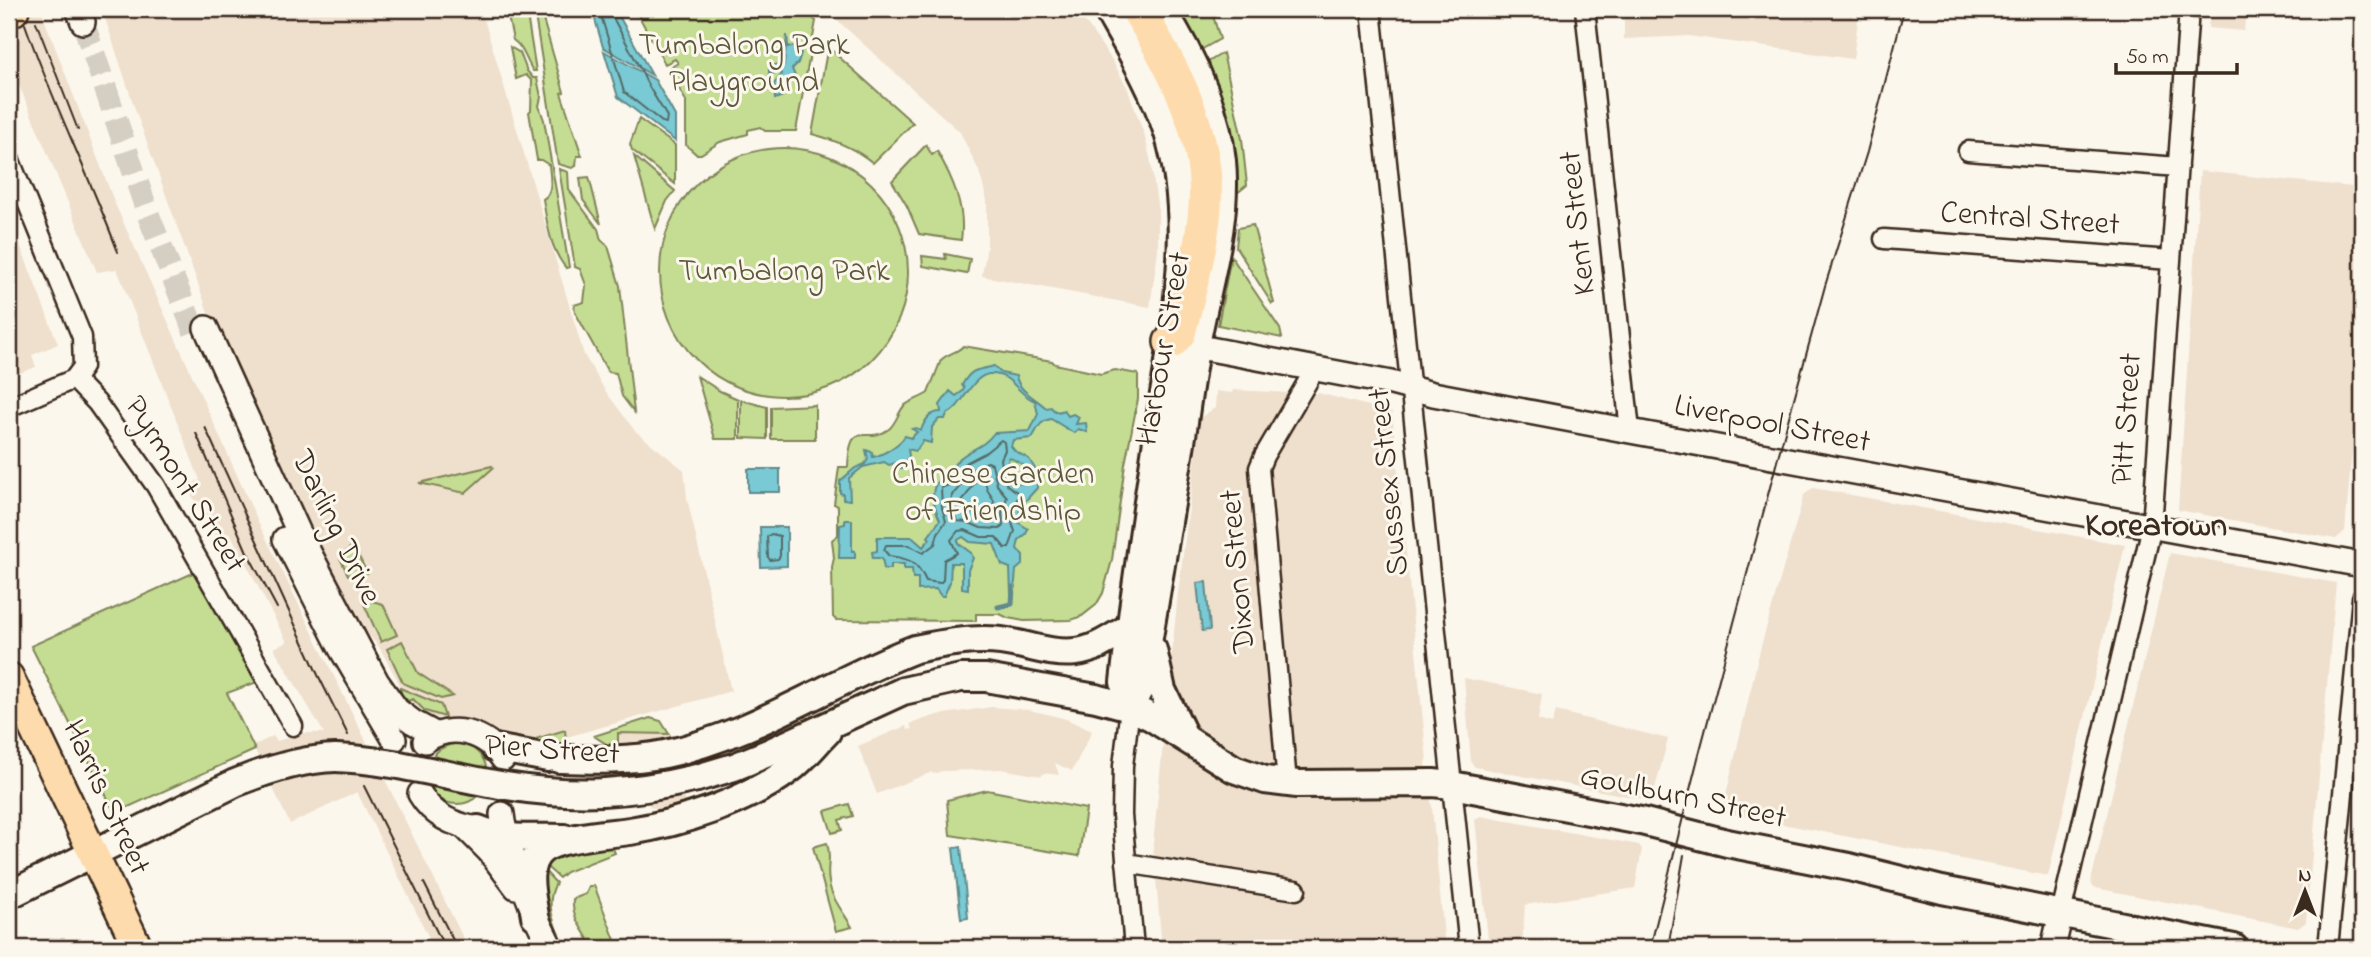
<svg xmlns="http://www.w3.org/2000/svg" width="2371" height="957" font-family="'Indie Flower',sans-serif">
	<rect width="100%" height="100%" fill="#fbf7ec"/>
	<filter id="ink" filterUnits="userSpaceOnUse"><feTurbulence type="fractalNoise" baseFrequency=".0143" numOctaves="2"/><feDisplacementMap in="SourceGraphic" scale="14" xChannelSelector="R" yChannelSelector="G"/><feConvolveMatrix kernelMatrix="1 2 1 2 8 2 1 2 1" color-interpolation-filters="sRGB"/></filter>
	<g filter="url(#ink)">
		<path fill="#efdfcd" d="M9 9H42L45 21 115 204 259 524 468 948H434L357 792 290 824 253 746 273 736 277 741 303 733H324L274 648 287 642 230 533 217 537 186 486 200 480 117 269 97 272 9 61Z
			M102 9H481L584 355 606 392 635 431 684 470 687 498 731 691 527 748 462 719 434 718 402 696 397 679 379 647 361 626 329 569 216 334 136 112Z
			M825 9H1076L1112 60 1127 87 1144 134 1150 158 1158 211V250L1150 307 982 276 987 246V200L979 171 960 132Z
			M1624 9H1656L1657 11H1661V9H1854L1852 18 1858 19 1853 59 1689 36 1624 39Z
			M2210 9H2246L2244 31 2208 28Z
			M2200 171 2362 188V330L2345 531 2336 539 2178 510Z
			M9 216 58 344 32 355 36 367 9 377Z
			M1233 390 1288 393 1292 391 1313 395 1318 393 1392 412 1427 761 1425 764 1432 808 1445 948H1162L1153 845 1178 593 1201 417 1215 408 1216 391 1232 393Z
			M1813 488 2125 545 2048 876 1722 812 1760 650 1804 495Z
			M2170 553 2336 583 2306 922 2298 928 2096 888 2092 885 2091 881Z
			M1464 678 1542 694 1538 720 1552 724 1556 711 1668 739 1653 796 1648 800 1475 767 1471 762Z
			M992 707 1029 710 1047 714 1066 719 1092 731 1072 771 1055 763 1059 775 1043 773 1042 776 1001 769 942 771 933 774 932 772 877 794 858 746 906 726 908 730 912 729 910 724 937 715Z
			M618 733 669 734 678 758 672 759 686 807 671 811 650 807 639 748H618Z
			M1480 816 1639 845 1642 849 1635 888 1525 905 1522 948H1489L1475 820Z"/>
		<path fill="#c4dd93" stroke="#808458" stroke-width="2" d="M503 9H526L536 71H533C525 59 525 49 513 40L509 21Z
			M534 9H540L564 92 561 93 582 156H577L576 166 572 168 558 164Z
			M635 9H801L816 21 796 131H765L760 127 748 130V134L720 142 701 154H696L686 145V101L668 69 678 63 675 59 665 64Z
			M1176 9H1211L1220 39 1199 51Z
			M510 47 520 53 527 71 533 78H537L541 97 539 106 544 120 569 267 566 268C550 249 547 223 543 199 554 193 550 176 549 165L541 160H537L529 112 531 110 532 81 526 75 516 79Z
			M830 49 913 123 873 163C855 148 835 140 812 134L827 51Z
			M1223 53 1242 139 1247 185 1236 194 1235 181 1205 64Z
			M639 119 675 145V184L632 150 630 144Z
			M926 145 932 155 937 151C953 179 966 208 961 240L919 234 907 206 892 181Z
			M660 272a124 124 0 1 1 248 0a124 124 0 1 1-248 0Z
			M634 156 675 191 667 201 655 229Z
			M559 169 568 172 569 190 598 229 601 240 608 246 620 286 634 412 622 396 616 373 608 372 575 312 574 305 584 302 586 285 580 269 575 267Z
			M589 177 601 224 583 200 580 178Z
			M1253 225 1274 303 1272 304 1236 247 1238 228Z
			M945 254 970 259 967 274 923 266 922 256 946 259Z
			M1231 256 1280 329 1282 338 1218 325Z
			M963 346 1052 361 1055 364 1101 374 1115 370 1138 374V399L1125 464 1112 560 1103 593 1096 605 1082 616 1071 620 1024 621 1008 618 1000 614H976V621L836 620 833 617 832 567 834 558 832 540 838 535V506L834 504 839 467H848C850 416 866 446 889 429 896 423 898 413 904 406 911 400 921 398 928 393L941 360C948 353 957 353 963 346Z
			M697 376 720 391 738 399V439H715Z
			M741 400 767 407V439L741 438Z
			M815 405V439H771V407Z
			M492 466 493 468 465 493 419 483Z
			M353 545 367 573 348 575 340 558Z
			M195 572 260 681 227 693 255 750 115 813 31 646Z
			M372 601 383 604 397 635 381 642 364 604Z
			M402 641 418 673 453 696 441 699 403 683 387 649Z
			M400 688 441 705 445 717 425 711 413 699 408 701 402 695Z
			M650 718 661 721 669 734 618 733V748L608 745 594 736Z
			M565 730 567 752 529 741Z
			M427 774a30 30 0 1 1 60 0a30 30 0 1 1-60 0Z
			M987 790 1086 809 1079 856 950 835 947 800Z
			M849 804 853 816 839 820 842 830 832 833 825 811Z
			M609 840 615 853 566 872 559 878 548 868 540 863 544 855Z
			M827 843C832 858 826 867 829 882 831 898 844 913 852 927L836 931 813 847Z
			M540 866 556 883C545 903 553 920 561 941L559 942 546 912Z
			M594 885 618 948H593C585 931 571 919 573 899L586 894 589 887Z"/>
		<path fill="#79cad4" stroke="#608a8b" stroke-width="2" fill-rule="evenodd" d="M592 9H615L652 75 603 47Z
			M787 35 788 47 795 46 801 53 798 63 792 69 795 76 787 85 783 96 775 99 774 84 782 74 780 72 769 74V65H784Z
			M604 51 655 80 675 116V141L618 97Z
			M994 366 1001 373 1016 376C1019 392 1036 398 1046 408L1051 407C1054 412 1058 413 1064 410L1068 416 1073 414 1079 417 1076 424 1086 423 1087 432 1078 429 1074 433 1051 419C1039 421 1038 429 1032 438L1013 440 1011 446 1015 451 1029 459 1040 477 1037 482V488C1027 500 1017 505 1019 523L1028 529 1026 534 1019 540 1017 549 1023 555V564L1016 570 1014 593 1011 594 1010 568 1002 565 994 544 970 542 963 537 958 540V543L971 553 973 558 968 570V589L962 588V563H951L950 582 944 596H941L936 589 918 590V578H913L912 569H904V564H891V569H884L882 558H873L872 552 877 551V537H912L923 547 930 539 928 537 940 520C935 509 929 491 938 481L946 479C949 473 953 465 958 460 970 448 982 449 994 433L1030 431 1038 414 1035 401C1017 395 1012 372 989 374 970 377 963 408 947 414L945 419H939L932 427 931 443 923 441 916 451 908 449 909 456 907 466 902 469 899 468V462L889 465 884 462 863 467 849 478 850 500 843 499V494L840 493V481L855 468 865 464 868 459 866 450 872 452 873 457C883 455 899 445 905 436L911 438 917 432 912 429 916 428 921 430C925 420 930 412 941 412L940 405 950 391 956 396 963 391 964 388 962 385C972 367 977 371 994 366ZM1009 457 1025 466 1026 474 1023 484C1010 483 1006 467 1009 457Z
			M748 469H780V492H748Z
			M845 520H852V551H855V558H839L840 525 845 524Z
			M760 527H787V566L761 567Z
			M1206 582 1210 630 1202 631 1197 583Z
			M961 847 968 918 961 919 953 848Z"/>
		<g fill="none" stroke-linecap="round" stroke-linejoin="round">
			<path stroke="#546a67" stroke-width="2" d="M599 9 624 92 662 122 666 123 667 117C662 107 645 83 643 74L611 14 610 9
				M1001 440 1004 442 1005 450 1001 459 1004 480 1007 485 1020 494C1013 506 1008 518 1015 531L1009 548H1005L996 537H981L965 530 958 531 951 540 957 553 944 560 943 580 940 583 926 581C917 561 910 559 889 556L884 550 886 545H909L923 553 935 544 938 533 946 521 942 508 941 488 951 484 962 465 985 453Z
				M988 462 992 464 997 485 1007 497 1002 513 1003 526 1000 529 981 528 967 522 957 521 951 507 952 495C968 481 963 470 988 462Z
				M981 476 984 478 987 489 994 501 992 515 989 517C981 518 979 515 972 512 955 506 963 501 970 490 974 484 975 480 981 476Z
				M771 534 780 536V556L778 559 770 560 768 557 767 537Z"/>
			<path stroke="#608a8b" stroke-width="5" d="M998 607 1012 604 1013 587"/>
			<path stroke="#d5cec3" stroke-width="23" stroke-dasharray="23 11" stroke-linecap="butt" d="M83 22 148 214 197 338"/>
			<defs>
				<path id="minor" d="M1371 9 1469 948
					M1585 9 1630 431
					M1968 151 2178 167
					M9 158 82 337 83 367 74 379 9 407
					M1884 239 2171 260
					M74 379 97 403 156 486 293 726
					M1130 707 1123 766 1122 815 1134 948
					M1287 783 1259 468 1264 456 1315 369
					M1126 863 1296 890
					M2061 913 2152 526 2189 9
					M2328 948 2362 598"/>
				<path id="tertiary" d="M78 9 83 22
					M206 328 300 535 377 682 397 710 413 722 435 734
					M1178 343 1391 383 1433 394 1630 431 2362 565
					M285 539 341 649 394 739
					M425 741C451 722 487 732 503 759
					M420 794C433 816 454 826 480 829
					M502 814C503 827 507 839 511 851 522 885 535 917 551 948
					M464 826 489 851 516 887
					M2053 948 2061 913"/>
				<path id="secondary" d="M1107 9C1129 48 1154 89 1168 133 1196 224 1175 321 1161 413 1148 503 1134 592 1124 682L1129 705
					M1153 650 1162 690 1185 738
					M1130 707 1141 686C1153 609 1167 532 1179 455 1185 419 1189 381 1196 345 1207 284 1228 223 1222 161 1217 108 1190 53 1162 9
					M495 748 548 758
					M559 759C594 760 630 761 665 754 754 735 831 681 915 649 944 643 972 638 1001 641 1026 644 1051 655 1076 652 1096 650 1114 636 1130 627
					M697 778 734 767 768 753 903 691 961 678H986L1096 698 1130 707 1151 717 1234 769 1265 780 1297 784 1433 783 1452 785 1641 821 1727 843 1849 867 1942 890 2234 948
					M478 829C506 841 534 837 564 838
					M9 895 235 783C267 770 301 759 336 758
					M535 916C532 896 523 865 542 850 558 837 608 834 630 831 681 823 748 801 789 770 803 760 815 744 827 732"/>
				<path id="primary" d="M9 677 138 948"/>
				<path id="motorway" d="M9 9H12
					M1137 9C1174 68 1210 135 1205 207 1202 249 1189 292 1179 333L1171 342"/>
			</defs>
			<use href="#minor" stroke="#3b2a1e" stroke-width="23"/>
			<use href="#tertiary" stroke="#3b2a1e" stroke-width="28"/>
			<use href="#secondary" stroke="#3b2a1e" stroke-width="32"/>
			<use href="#primary" stroke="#3b2a1e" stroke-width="33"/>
			<use href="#motorway" stroke="#3b2a1e" stroke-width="38"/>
			<use href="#minor" stroke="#fbf7ec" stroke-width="18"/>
			<use href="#tertiary" stroke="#fbf7ec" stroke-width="23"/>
			<use href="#secondary" stroke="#fbf7ec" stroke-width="26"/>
			<use href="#primary" stroke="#fedbac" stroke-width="28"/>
			<use href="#motorway" stroke="#fedbac" stroke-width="33"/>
			<path stroke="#3b2a1e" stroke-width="2" d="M36 22 78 130
				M25 24C52 101 89 175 118 252
				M205 427 318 675 348 735
				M196 433 247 552 277 608
				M364 786 445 948
				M424 883 457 948
				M1650 948 1698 758 1781 446 1825 286 1867 152 1904 9
				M1668 948 1684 855"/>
			<defs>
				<path id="secondary-bridge" d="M336 758C394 760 449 777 506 786 574 797 630 794 697 778"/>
			</defs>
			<use href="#secondary-bridge" stroke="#3b2a1e" stroke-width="32" stroke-linecap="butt"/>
			<use href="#secondary-bridge" stroke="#fbf7ec" stroke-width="26"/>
		</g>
	</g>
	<g text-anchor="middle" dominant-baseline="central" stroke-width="6" stroke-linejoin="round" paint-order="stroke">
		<g font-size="32" fill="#5d573b" stroke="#fbf7ec">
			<text x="744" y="46">Tumbalong Park<tspan x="744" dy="37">Playground</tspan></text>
			<text x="784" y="272">Tumbalong Park</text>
			<text x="993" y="475">Chinese Garden<tspan x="993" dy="37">of Friendship</tspan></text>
		</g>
		<g font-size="32" fill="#3b2a1e" stroke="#fbf7ec">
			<text transform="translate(2030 220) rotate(4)">Central Street</text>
			<text transform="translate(1579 223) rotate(-96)">Kent Street</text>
			<text transform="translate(1165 349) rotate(-80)">Harbour Street</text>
			<text transform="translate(2128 419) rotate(-86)">Pitt Street</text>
			<text transform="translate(1772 425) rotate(11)">Liverpool Street</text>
			<text transform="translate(1390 482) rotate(-96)">Sussex Street</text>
			<text transform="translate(184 485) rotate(58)">Pyrmont Street</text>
			<text transform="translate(335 528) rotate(64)">Darling Drive</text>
			<text transform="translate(1239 571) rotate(-95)">Dixon Street</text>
			<text transform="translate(552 751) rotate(4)">Pier Street</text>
			<text transform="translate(105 798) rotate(65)">Harris Street</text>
			<text transform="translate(1683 798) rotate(12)">Goulburn Street</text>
		</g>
		<g font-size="33" font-weight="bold" fill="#3b2a1e" stroke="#fbf7ec">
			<text x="2156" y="527">Koreatown</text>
		</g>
	</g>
	<rect width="2371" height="957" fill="none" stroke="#fbf7ec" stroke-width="35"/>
	<rect x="18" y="18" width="2336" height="922" fill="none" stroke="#3b2a1e" stroke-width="2.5" filter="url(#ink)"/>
	<g transform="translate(2305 891)" stroke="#fbf7ec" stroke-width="5" paint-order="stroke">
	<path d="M0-5L12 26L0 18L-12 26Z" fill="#3b2a1e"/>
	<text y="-10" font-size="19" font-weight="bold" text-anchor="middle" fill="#3b2a1e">N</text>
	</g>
	<path d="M2116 63v10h121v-10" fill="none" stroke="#3b2a1e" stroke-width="3.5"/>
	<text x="2126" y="63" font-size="21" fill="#3b2a1e" stroke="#fbf7ec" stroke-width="5" paint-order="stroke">50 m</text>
</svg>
